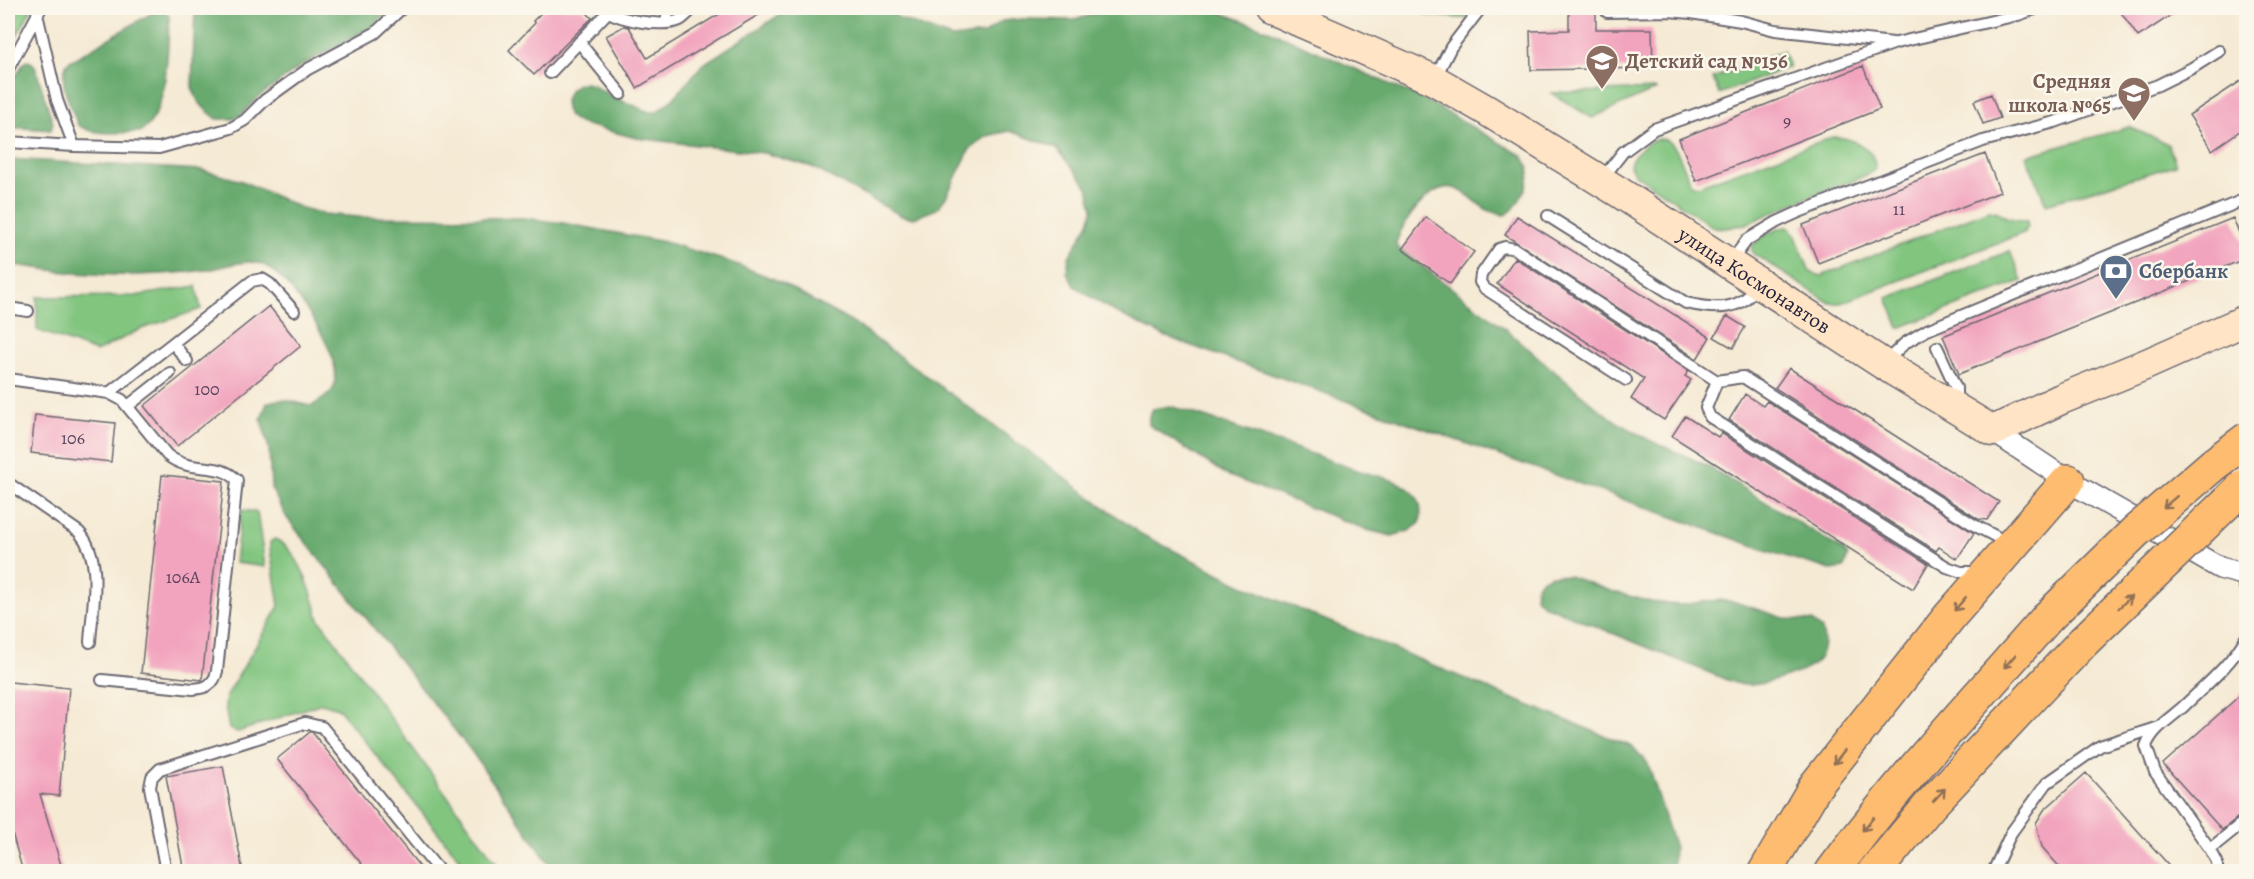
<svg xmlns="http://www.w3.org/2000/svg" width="2254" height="879" font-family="Alegreya,serif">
	<rect width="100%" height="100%" fill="#fbf7ec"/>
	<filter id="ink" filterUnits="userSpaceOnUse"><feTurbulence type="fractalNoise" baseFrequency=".0167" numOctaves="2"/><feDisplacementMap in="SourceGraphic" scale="12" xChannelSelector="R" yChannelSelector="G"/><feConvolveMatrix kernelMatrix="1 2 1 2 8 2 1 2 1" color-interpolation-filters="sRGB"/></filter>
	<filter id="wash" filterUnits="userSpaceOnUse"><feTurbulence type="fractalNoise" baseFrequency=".008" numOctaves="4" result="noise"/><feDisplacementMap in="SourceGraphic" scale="24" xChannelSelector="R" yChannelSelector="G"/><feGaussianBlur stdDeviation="1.35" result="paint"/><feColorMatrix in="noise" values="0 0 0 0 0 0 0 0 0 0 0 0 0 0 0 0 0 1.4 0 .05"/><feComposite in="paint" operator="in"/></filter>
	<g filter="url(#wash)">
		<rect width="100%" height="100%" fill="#f5ead4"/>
		<path fill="#81c57f" stroke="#52745d" stroke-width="1.5" d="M8 8H32L8 52Z
			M1427 8H1471L1470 19 1426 15Z
			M1783 51 1789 67 1719 94 1713 78Z
			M1657 89 1592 118 1551 93Z
			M2129 127 2168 144 2176 165 2046 204 2026 156Z
			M1832 137C1849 136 1880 149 1874 171L1858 179 1811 196 1746 224 1727 228 1713 227 1635 174 1630 166C1631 156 1639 150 1647 144 1675 125 1682 164 1690 184L1698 186Z
			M1989 210 1998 212 2008 218 2027 221 2028 227 2023 233 1841 303H1830L1752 253C1752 248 1751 246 1755 243 1761 236 1779 227 1788 227L1795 234 1810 272 1821 276Z
			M2010 251 2022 281 1899 328 1887 298Z
			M196 286 201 309 141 329 96 352 37 330V297L135 296Z
			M241 510 257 512 265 567 235 563Z
			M274 539C299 547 313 596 319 619L502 871H469L338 708 322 703 238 732 229 729 225 706 226 697 279 606 270 549V542Z"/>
		<path fill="#68aa6e" stroke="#456654" stroke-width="1.5" d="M195 8H392L369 29 304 64 260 96 238 117 233 119H217L205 109 198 101 192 87Z
			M790 8H891L898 18 952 38 984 34 1002 21 1022 19 1073 20 1116 8H1208L1271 31 1427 101 1523 156C1525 160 1529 164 1529 169 1531 181 1517 211 1505 215 1477 211 1477 197 1457 189 1432 179 1401 223 1396 244L1398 248 1502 326 1595 406 1619 423 1649 440 1706 465 1843 550 1848 556 1844 568 1831 570 1771 552 1164 336 1111 310 1074 286 1067 272 1069 257 1089 223 1093 209 1088 187 1056 148 1010 131 987 136 970 149 946 197 937 209 914 218 902 216 812 167 764 153 636 138 579 123 569 116 566 109 565 100 569 91 578 84 585 83 593 85 609 95 649 112H656L673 99 702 65Z
			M157 10H163L169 15C168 43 169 117 140 132 122 132 94 137 78 125 71 107 57 82 67 63Z
			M27 61 31 62 35 66 53 123 51 130 8 127V88L23 64Z
			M8 159 202 170 242 181 299 207 324 214 359 217 523 218 563 223 665 242 733 263 774 279 858 326 1141 534 1240 584 1518 701 1633 747 1648 764 1659 798 1674 845 1673 871H554L472 752 287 518 271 488 269 449 261 419 267 403C282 396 295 403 311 406 334 394 340 386 333 360 326 334 286 273 261 264 245 258 223 268 207 270 164 275 119 277 75 273 53 271 30 267 8 264Z
			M1170 406C1232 425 1293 447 1354 469 1373 476 1394 477 1410 490 1421 499 1422 510 1420 523L1409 531 1392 536 1367 530 1227 475 1149 425V416L1153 409Z
			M1552 575 1569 576 1614 592 1652 602 1680 605 1718 600 1735 602 1787 619 1812 621 1822 629C1831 663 1806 671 1780 679 1768 682 1757 686 1744 685 1737 684 1729 681 1722 678L1544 605 1535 597C1536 583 1539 579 1552 575Z"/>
		<g id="blocks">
			<path fill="#f2a4be" d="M546 8H582L592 18 534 75 509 50 535 23 533 21Z
				M729 8H770L637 88 606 36 624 26 629 27 647 58Z
				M1569 8H1596V29H1652L1653 68 1531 70 1530 31 1569 30Z
				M2118 8H2182L2138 37Z
				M1863 66 1880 109 1696 181 1679 139Z
				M2247 77V126L2212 150 2189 115Z
				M1991 94 2000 118 1983 124 1974 101Z
				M1985 154 2000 192 1818 263 1803 225Z
				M1517 216 1710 337 1697 359 1505 235Z
				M1426 217 1474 252 1450 284 1402 249Z
				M2233 218 2247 252V258L1959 374 1943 336Z
				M1515 258 1689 371 1685 376 1691 380 1664 420 1631 399 1644 379 1497 284Z
				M269 306 301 346 177 446 144 406Z
				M1727 316 1745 327 1733 348 1714 337Z
				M1789 368 1999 502 1987 520 1978 519 1775 388Z
				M1745 394 1763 406 1767 401 1974 533 1957 559 1939 547 1936 551 1729 420Z
				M35 415 115 423 111 462 31 453Z
				M1685 416 1718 437 1721 433 1928 564 1913 589 1672 436Z
				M162 475 224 481 202 680 141 673Z
				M10 682 69 688 59 796 40 794 63 872H23L8 819V705Z
				M2247 689V810L2222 830 2163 764Z
				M310 732H312L424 872H368L277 759Z
				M223 766 243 872H184L166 776Z
				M2086 773 2175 872H2064L2042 847 2036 823 2044 810Z"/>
		</g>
	</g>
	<g filter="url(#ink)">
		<use href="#blocks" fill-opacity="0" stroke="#6c6871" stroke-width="1.5"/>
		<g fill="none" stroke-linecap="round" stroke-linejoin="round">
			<defs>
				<path id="service" d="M603 8C617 20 662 28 680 20 685 17 690 11 694 8
					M1607 12 1669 11 1691 13 1741 21 1775 30 1893 43
					M37 14 57 100 74 146
					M666 22 669 8
					M579 42 621 94
					M8 69 41 8
					M550 73 608 12
					M1434 80 1451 47 1481 8
					M8 142 74 146 159 148 231 128 245 120 265 100 308 69 375 33 402 8
					M1602 179 1623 152 1654 129 1896 43 2018 15 2038 8
					M1548 216 1686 303C1712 309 1741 313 1756 286
					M1730 263 1747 240 1777 222 1799 212 1983 141 2055 122 2158 85 2192 68 2219 51
					M8 308 28 311
					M173 343 187 361
					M1937 347 1956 388V405
					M1885 362 1905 343 1927 330 2246 199
					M8 379 109 393 122 400 167 455C192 475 218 460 237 480L217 671C214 685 206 688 193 689L102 680
					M1626 380 1484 288 1480 282 1481 275 1499 249 1505 247 1515 249 1717 381 1743 377 1974 525 2010 544
					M1717 381 1706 408 1710 417 1947 567 1961 572H1980
					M109 393 252 281 262 279 270 284 294 311
					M128 406 170 373
					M8 483 79 532C104 560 92 607 90 642
					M2239 573 2246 589
					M2210 849 2246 820
					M166 872 150 787 152 777 160 769 305 723 322 727 440 872
					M1993 872 2011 833 2047 783 2100 746 2159 727
					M2217 872V862L2210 849 2155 772 2146 746C2153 728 2170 719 2184 706 2206 685 2231 664 2246 638"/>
				<path id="minor" d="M1993 431 2068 481 2220 568 2239 573 2246 572"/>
				<g id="secondary">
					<path id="s1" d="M1269 8 1434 80 1486 110 1619 192 1883 364 1993 431 2061 399 2147 364 2246 320"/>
				</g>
				<path id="trunk" d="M2214 464 2246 440
					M1765 872 1816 785 1950 616 2068 481
					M1832 872C1898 782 1975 701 2048 617
					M1874 872 1930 805 2083 642"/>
			</defs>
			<use href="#service" stroke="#6c6871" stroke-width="14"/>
			<use href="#minor" stroke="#6c6871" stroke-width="24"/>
			<use href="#secondary" stroke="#6c6871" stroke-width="33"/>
			<use href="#trunk" stroke="#6c6871" stroke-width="36"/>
			<use href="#service" stroke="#fff" stroke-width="10"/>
			<use href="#minor" stroke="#fff" stroke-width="21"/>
			<use href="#secondary" stroke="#ffe4c6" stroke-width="30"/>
			<use href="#trunk" stroke="#febc70" stroke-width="33"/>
			<defs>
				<path id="trunk-bridge" d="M2048 617 2135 532 2214 464
					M2083 642 2244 486"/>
			</defs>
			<use href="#trunk-bridge" stroke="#6c6871" stroke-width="36" stroke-linecap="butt"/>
			<use href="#trunk-bridge" stroke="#febc70" stroke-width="33"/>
		</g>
		<defs><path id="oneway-shaft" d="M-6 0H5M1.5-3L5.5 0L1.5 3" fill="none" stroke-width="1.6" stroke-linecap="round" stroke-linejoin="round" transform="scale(1.5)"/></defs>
		<g stroke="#906f56">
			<use href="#oneway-shaft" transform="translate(2170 502) rotate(139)"/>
			<use href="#oneway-shaft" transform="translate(2125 602) rotate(-44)"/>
			<use href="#oneway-shaft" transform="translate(1960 604) rotate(130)"/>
			<use href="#oneway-shaft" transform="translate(2010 661) rotate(131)"/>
			<use href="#oneway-shaft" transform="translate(1839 757) rotate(128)"/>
			<use href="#oneway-shaft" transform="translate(1939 795) rotate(-47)"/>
			<use href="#oneway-shaft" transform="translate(1868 824) rotate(130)"/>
		</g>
	</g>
	<defs>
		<symbol id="school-pin" viewBox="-11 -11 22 30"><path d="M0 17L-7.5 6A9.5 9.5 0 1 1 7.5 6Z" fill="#8d6e63" stroke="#fbf7ec"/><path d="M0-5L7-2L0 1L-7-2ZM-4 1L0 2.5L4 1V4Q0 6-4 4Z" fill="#fff"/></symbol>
		<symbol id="bank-pin" viewBox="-11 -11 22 30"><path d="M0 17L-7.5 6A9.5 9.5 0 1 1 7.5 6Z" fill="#5c6f8a" stroke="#fbf7ec"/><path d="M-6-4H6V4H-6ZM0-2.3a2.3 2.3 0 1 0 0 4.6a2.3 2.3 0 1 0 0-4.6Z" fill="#fff"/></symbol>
	</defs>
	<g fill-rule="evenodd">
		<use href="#school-pin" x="1583" y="42" width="38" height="52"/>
		<use href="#school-pin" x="2115" y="74" width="38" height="52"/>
		<use href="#bank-pin" x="2097" y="252" width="38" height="52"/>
	</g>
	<g text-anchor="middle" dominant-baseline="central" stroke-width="5" stroke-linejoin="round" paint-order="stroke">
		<g font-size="18" fill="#56425c">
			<text x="1787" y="121">9</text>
			<text x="1899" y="209">11</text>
			<text x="207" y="389">100</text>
			<text x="73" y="438">106</text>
			<text x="183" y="577">106А</text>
		</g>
		<g font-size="21" font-weight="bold" fill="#785e54" stroke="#fbf7ec" text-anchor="start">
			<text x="1625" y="61">Детский сад №156</text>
			<text x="2111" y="81" text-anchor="end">Средняя<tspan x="2111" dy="24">школа №65</tspan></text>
		</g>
		<g font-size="21" font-weight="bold" fill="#4e5e75" stroke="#fbf7ec" text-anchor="start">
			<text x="2139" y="271">Сбербанк</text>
		</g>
		<g font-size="21" fill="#22223b" stroke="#fbf7ec">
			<text stroke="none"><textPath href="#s1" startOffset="558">улица Космонавтов</textPath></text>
		</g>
	</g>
	<rect width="2254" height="879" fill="none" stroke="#fbf7ec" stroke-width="30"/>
</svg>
